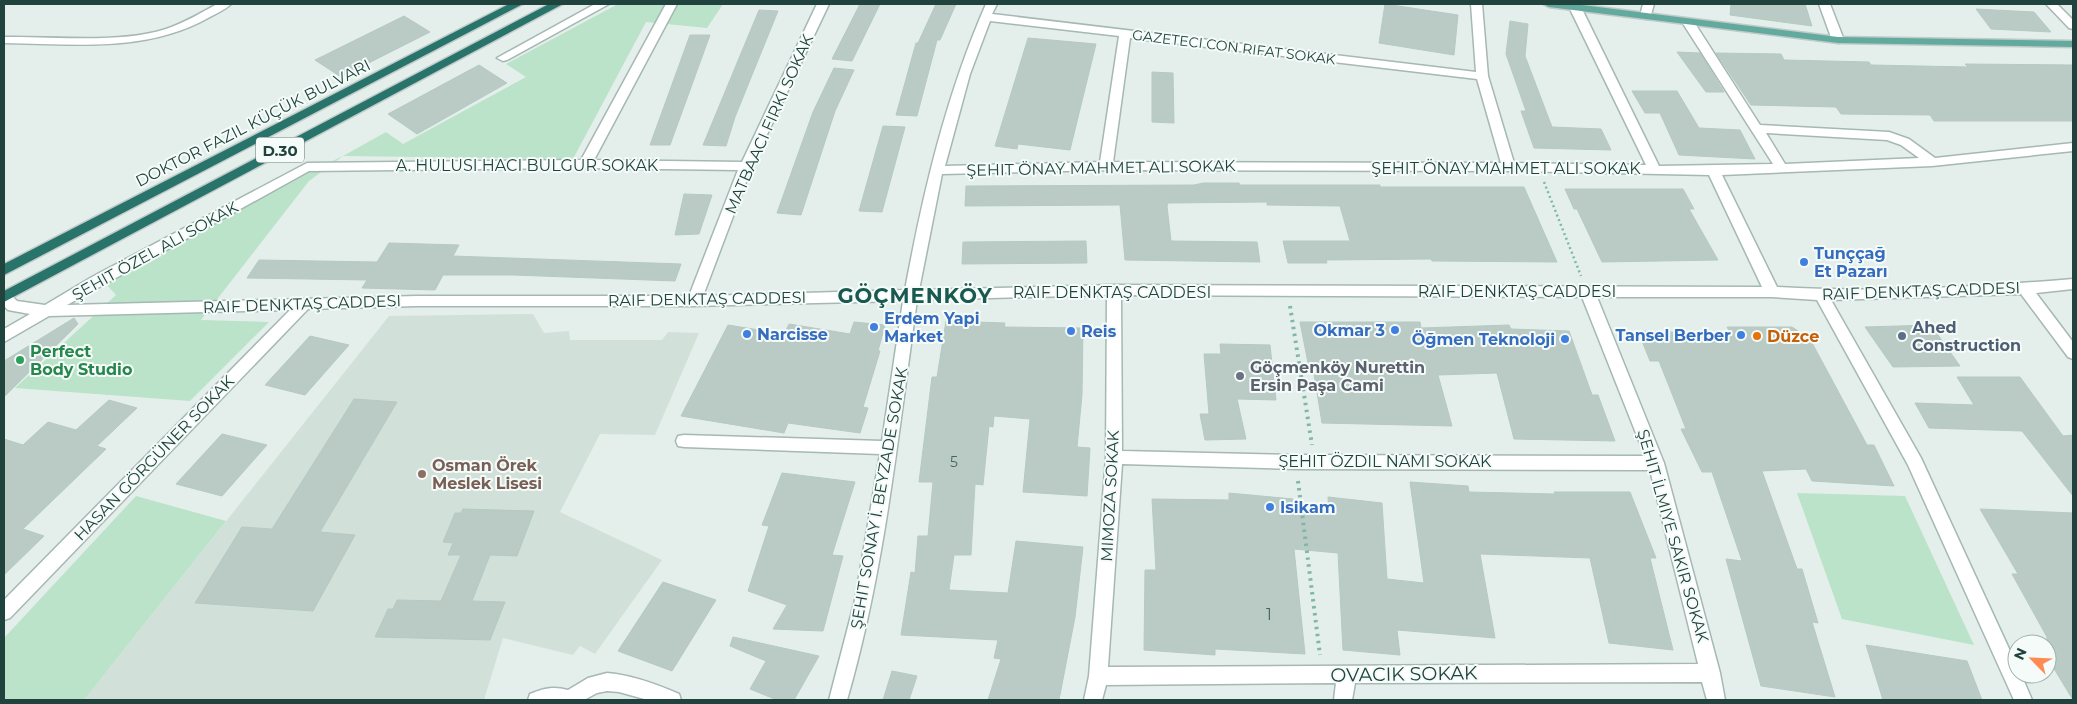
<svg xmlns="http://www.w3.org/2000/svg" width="2077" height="704" font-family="Montserrat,sans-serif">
	<rect width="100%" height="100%" fill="#e4efeb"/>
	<path fill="#d2e0da" d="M533 314 544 333 569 331 570 340H662L668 332 699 333 655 435 600 434 560 512 662 560 595 654 580 646 573 655 503 638 484 700H84L389 316Z"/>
	<path fill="#bae3c9" d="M618 4H723L707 28 646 22 573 159 343 156 309 181 201 320 269 322 190 401 15 388 116 295 96 273 343 156 386 132 403 144 526 77 506 64Z
		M1797 493 1905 496 1974 645 1842 619Z
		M136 496 226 521 84 700H4V638Z"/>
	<path fill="#b9cbc4" stroke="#b5cac3" d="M860 4H880L852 61 832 59Z
		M936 4H956L940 40H937L917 116 896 115 916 43H918Z
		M1385 4 1458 15 1454 55 1379 43Z
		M1731 4H1805L1812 26 1730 15Z
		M1976 9 2034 12 2051 32 1991 29Z
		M759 10 778 11 735 117 726 146 703 145Z
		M404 16 430 32 341 77 315 60Z
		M1510 21 1528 24 1525 56 1552 127 1601 129 1611 150 1534 148 1521 111H1526L1506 54Z
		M690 35H710L670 145H650Z
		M1028 38 1096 44 1070 150 1018 144 1017 149 995 146Z
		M1677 52 1700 53 1724 92H1706Z
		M1716 53 1781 54 1784 60 1869 62 1871 65 1968 67 1965 64 2073 65V121H1934L1930 115 1841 114 1836 107 1751 105Z
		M479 65 507 83 417 134 388 114Z
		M834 68 854 70 835 111 801 215 777 213 813 112Z
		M1152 72 1173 73 1174 123 1152 122Z
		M1632 91H1677L1699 128 1740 130 1755 159 1679 155 1660 113H1645Z
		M883 126 905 127 882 212 859 211Z
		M1203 183H1239L1240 185H1380V187H1524L1557 262 1432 261 1431 259 1326 260 1327 263H1288L1283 241H1350L1340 206 1267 205V202L1168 203 1167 206 1171 241 1257 242 1260 262 1125 260 1120 205 965 206 966 186 1194 185Z
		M1565 189H1683L1694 209H1689L1718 260 1602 262 1577 209H1574Z
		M684 194 712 195 699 234 675 235Z
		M1086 241 1087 263 962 264 963 242Z
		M389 243 459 245 453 256 681 264 675 281 514 275H443L435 290 362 288 367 280 247 278 259 260 377 262Z
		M74 318 78 324 4 397V361Z
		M946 321 1005 323 1004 327 1083 328 1082 395 1077 447 1090 448 1087 496 1023 492 1030 419 994 416 993 427 989 426 983 485 975 484 971 555H954L949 590 1008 593 1016 541 1083 547 1075 617 1059 700H988L1001 659 994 658 998 640 901 635 911 572 915 573 918 536H928L933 482H919L932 377H937Z
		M854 322 885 325 878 351H880L863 407 868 408 860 433 788 423 784 433 681 416 728 325 784 334 789 324 850 334Z
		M1300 322H1420L1421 328 1509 325 1511 329 1569 331 1592 395H1598L1615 441 1514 439 1497 373 1438 375 1452 426 1322 423 1313 368H1309Z
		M1931 325 1960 366 1893 367 1865 327Z
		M1727 327H1792L1810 339 1867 445H1874L1894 486 1812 481 1806 469 1762 471 1797 569H1802L1818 623 1812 622 1835 697 1761 686 1726 559 1742 561 1712 472H1702L1681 429H1686L1659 361H1650L1638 331 1731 334Z
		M310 336 349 345 305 395 265 385Z
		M1220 344 1270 345 1276 400 1237 399 1246 439 1205 440 1200 414H1209L1204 354H1221Z
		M1957 377H2020L2063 436 2073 435V496L2022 431 1929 428 1915 403 1974 405Z
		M354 399 397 402 320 532 355 535 313 611 195 603 242 527 272 529Z
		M109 400 137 408 97 446 106 449 23 529 44 536 4 575V439L23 445 48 422 76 430Z
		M222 434 267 445 222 496 176 484Z
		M782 473 855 482 832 555 843 556 823 631 773 629 787 605 748 591 769 526 762 525Z
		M1410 482 1468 486 1469 492 1555 494 1554 492H1630L1656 558H1650L1673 650 1609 643 1590 558 1480 554 1495 638 1397 630 1400 655 1343 650 1338 553 1294 549 1305 654 1215 649V655L1144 650 1145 570H1156L1152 499 1229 500V493L1293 499 1294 513 1329 514 1328 497 1382 503 1387 579 1424 583Z
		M463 509 534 511 517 556 490 555 472 601 505 602 490 640 375 637 388 609H393L397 600 441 601 461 555H448L453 543 443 542 455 513H461Z
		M1980 509 2073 513V700L2047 657V637L2012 574H2018Z
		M663 582 716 600 672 671 618 651Z
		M733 637 819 656 794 700H777L750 689 766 661 730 646Z
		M1866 645 1967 661 1982 700H1883Z
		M892 671 917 676 909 700H883Z"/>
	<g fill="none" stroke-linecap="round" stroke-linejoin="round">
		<defs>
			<path id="minor" d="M217 4H231C225 10 215 14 208 18 146 53 72 44 4 43V37C52 36 121 44 166 29 184 23 201 13 217 4Z
				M595 4H609L507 60 503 61 497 58Z
				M666 4H677L594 160 742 162 817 4H829L752 166 703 296 905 290C923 193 946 95 986 4H997L992 14 1476 72 1471 4H1482L1488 76 1514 163 1646 165 1569 7 1575 4 1581 7 1659 166 1773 164 1682 22 1688 19 1694 22 1760 125 1889 132 1909 139 1935 158 2073 143V151L1932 166 1722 175 1777 287C1875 293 1975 287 2073 279V289L2036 293 2073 342V359L2068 357 2021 294 1831 300 1921 458 2017 666V674H2021L2032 700H2014L1908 465 1817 300 1772 297H1597L1664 463 1720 673 1725 700H1707L1702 682 1355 683 1352 700H1334L1336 683 1106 685 1102 700H1084L1089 676 1106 457 1107 295 917 300C898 435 885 569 847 700H829L855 600 880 454 684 447 678 446 676 441 678 436 684 435 882 441 903 301 694 306H417L308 309 10 618 4 620V600L290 310 49 316 4 342V329L30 314 8 310 4 306V292L9 293 17 301 45 305 92 277 307 163 581 160ZM990 21 1119 36 1100 162 945 166 970 74ZM1130 38 1477 79 1501 163 1113 162ZM1766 133 1887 140 1901 145 1919 158 1785 164ZM585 168 738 170 689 296H417L67 305 309 171ZM1106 170 1509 171 1709 175 1762 287 1114 285 919 290 942 174ZM1121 295 1582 297 1645 456 1296 455 1122 451ZM1122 464 1296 469 1650 470 1698 664 1108 667Z
				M1643 4H1654L1650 18 1646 19 1640 16Z
				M1819 4H1830L1844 40 1842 42 1838 43 1832 40Z
				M2046 4H2057L2073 20V29L2069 28Z
				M607 673C632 675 656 684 679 694L681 700H648L619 692 607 691 597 693 584 700H528L530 694C544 688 554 686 568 690L588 678Z"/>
			<path id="major" d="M1543 4H1574L1838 37 2073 41V47L1838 43 1549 7Z"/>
			<path id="highway" d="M509 4H523L4 275V264Z
				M549 4H563L4 302V291Z"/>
		</defs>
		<use href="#minor" stroke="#a5b8b3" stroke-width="3"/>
		<use href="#major" stroke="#c1cbc9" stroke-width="3"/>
		<use href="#highway" stroke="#c1cbc9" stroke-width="3"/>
		<path stroke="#80b7aa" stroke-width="2.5" stroke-dasharray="2 3" stroke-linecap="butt" d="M1544 182 1581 276"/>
		<path stroke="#80b7aa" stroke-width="4" stroke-dasharray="2.5 4.5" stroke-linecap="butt" d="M1290 306 1312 445
			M1298 481 1320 655"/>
		<use href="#minor" fill="#fff" fill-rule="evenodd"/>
		<use href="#major" fill="#63aa9e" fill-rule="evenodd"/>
		<use href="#highway" fill="#28746b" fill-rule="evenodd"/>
	</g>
	<g fill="#3f7fe0" stroke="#f5fbf9" stroke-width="2">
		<circle cx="1804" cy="262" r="5"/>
		<circle cx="874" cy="327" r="5"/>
		<circle cx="1395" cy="330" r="5"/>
		<circle cx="1071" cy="331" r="5"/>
		<circle cx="747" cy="334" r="5"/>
		<circle cx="1741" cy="335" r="5"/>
		<circle cx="1565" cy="339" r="5"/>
		<circle cx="1270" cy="507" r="5"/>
	</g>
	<circle fill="#e8710a" stroke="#f5fbf9" stroke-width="2" cx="1757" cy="336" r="5"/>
	<circle fill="#5c6f8a" stroke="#f5fbf9" stroke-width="2" cx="1902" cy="336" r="5"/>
	<circle fill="#2e9e5b" stroke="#f5fbf9" stroke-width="2" cx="20" cy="360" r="5"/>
	<circle fill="#6b7280" stroke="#f5fbf9" stroke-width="2" cx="1240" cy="376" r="5"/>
	<circle fill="#8d6e63" stroke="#f5fbf9" stroke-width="2" cx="422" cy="474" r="5"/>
	<g text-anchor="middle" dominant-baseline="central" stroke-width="4" stroke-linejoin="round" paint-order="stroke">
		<g font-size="14" fill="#20443d" stroke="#f5fbf9">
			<text transform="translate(1234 47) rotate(7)">GAZETECI CON RIFAT SOKAK</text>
		</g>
		<g font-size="14" fill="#46665f">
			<text x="954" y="462">5</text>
		</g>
		<rect fill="#f5fbf9" stroke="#607b75" stroke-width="1" x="256" y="137.5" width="48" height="25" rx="4"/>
		<g font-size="15" font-weight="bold" fill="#20443d">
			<text x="280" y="150">D.30</text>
		</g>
		<g font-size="16" fill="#20443d" stroke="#f5fbf9">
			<text transform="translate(253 123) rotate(-27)">DOKTOR FAZIL KÜÇÜK BULVARI</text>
			<text transform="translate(769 124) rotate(-66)">MATBAACI FIRKI SOKAK</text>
			<text x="527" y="165">A. HULUSI HACI BULGUR SOKAK</text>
			<text transform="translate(1101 168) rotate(-1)">ŞEHIT ÖNAY MAHMET ALI SOKAK</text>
			<text x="1506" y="168">ŞEHIT ÖNAY MAHMET ALI SOKAK</text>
			<text transform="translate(155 251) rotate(-29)">ŞEHIT ÖZEL ALI SOKAK</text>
			<text x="1517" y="291">RAIF DENKTAŞ CADDESI</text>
			<text transform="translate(1921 291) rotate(-2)">RAIF DENKTAŞ CADDESI</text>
			<text x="1112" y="292">RAIF DENKTAŞ CADDESI</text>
			<text transform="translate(707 299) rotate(-1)">RAIF DENKTAŞ CADDESI</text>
			<text transform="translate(302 304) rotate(-2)">RAIF DENKTAŞ CADDESI</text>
			<text transform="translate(154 458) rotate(-46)">HASAN GÖRGÜNER SOKAK</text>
			<text x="1385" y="461">ŞEHIT ÖZDIL NAMI SOKAK</text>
			<text transform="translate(1110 496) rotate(-87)">MIMOZA SOKAK</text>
			<text transform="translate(879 498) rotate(-80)">ŞEHIT SONAY İ. BEYZADE SOKAK</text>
			<text transform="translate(1673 536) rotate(74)">ŞEHIT İLMIYE SAKIR SOKAK</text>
		</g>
		<g font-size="16" font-weight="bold" fill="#366cbe" stroke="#f5fbf9" text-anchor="start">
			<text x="1814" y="253">Tunççağ<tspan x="1814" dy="18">Et Pazarı</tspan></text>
			<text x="884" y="318">Erdem Yapi<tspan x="884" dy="18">Market</tspan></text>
			<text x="1385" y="330" text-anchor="end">Okmar 3</text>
			<text x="1081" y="331">Reis</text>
			<text x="757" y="334">Narcisse</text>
			<text x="1731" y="335" text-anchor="end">Tansel Berber</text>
			<text x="1555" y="339" text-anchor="end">Öğmen Teknoloji</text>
			<text x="1280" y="507">Isikam</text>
		</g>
		<g font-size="16" font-weight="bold" fill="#4e5e75" stroke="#f5fbf9" text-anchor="start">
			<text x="1912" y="327">Ahed<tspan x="1912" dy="18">Construction</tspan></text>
		</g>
		<g font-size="16" font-weight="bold" fill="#c56008" stroke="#f5fbf9" text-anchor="start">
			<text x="1767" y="336">Düzce</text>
		</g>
		<g font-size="16" font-weight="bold" fill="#27864d" stroke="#f5fbf9" text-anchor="start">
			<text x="30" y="351">Perfect<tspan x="30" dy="18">Body Studio</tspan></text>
		</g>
		<g font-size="16" font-weight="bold" fill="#5b616d" stroke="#f5fbf9" text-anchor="start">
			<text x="1250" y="367">Göçmenköy Nurettin<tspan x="1250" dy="18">Ersin Paşa Cami</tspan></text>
		</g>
		<g font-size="16" font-weight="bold" fill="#785e54" stroke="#f5fbf9" text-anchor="start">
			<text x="432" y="465">Osman Örek<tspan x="432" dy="18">Meslek Lisesi</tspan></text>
		</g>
		<g font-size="16" fill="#46665f">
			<text x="1269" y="614">1</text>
		</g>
		<g font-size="19" fill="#20443d" stroke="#f5fbf9">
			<text transform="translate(1404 674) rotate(-1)">OVACIK SOKAK</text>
		</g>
		<g font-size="21" font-weight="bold" letter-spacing="1" fill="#19594f" stroke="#f5fbf9">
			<text x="915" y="295">GÖÇMENKÖY</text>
		</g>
	</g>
	<rect width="2077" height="704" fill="none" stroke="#20443d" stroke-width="10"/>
	<g transform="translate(2032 659) rotate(294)"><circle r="24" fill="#f5fbf9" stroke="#a0b2ae"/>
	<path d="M0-4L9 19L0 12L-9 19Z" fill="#ff8b52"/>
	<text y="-8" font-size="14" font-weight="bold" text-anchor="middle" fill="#20443d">N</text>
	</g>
</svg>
